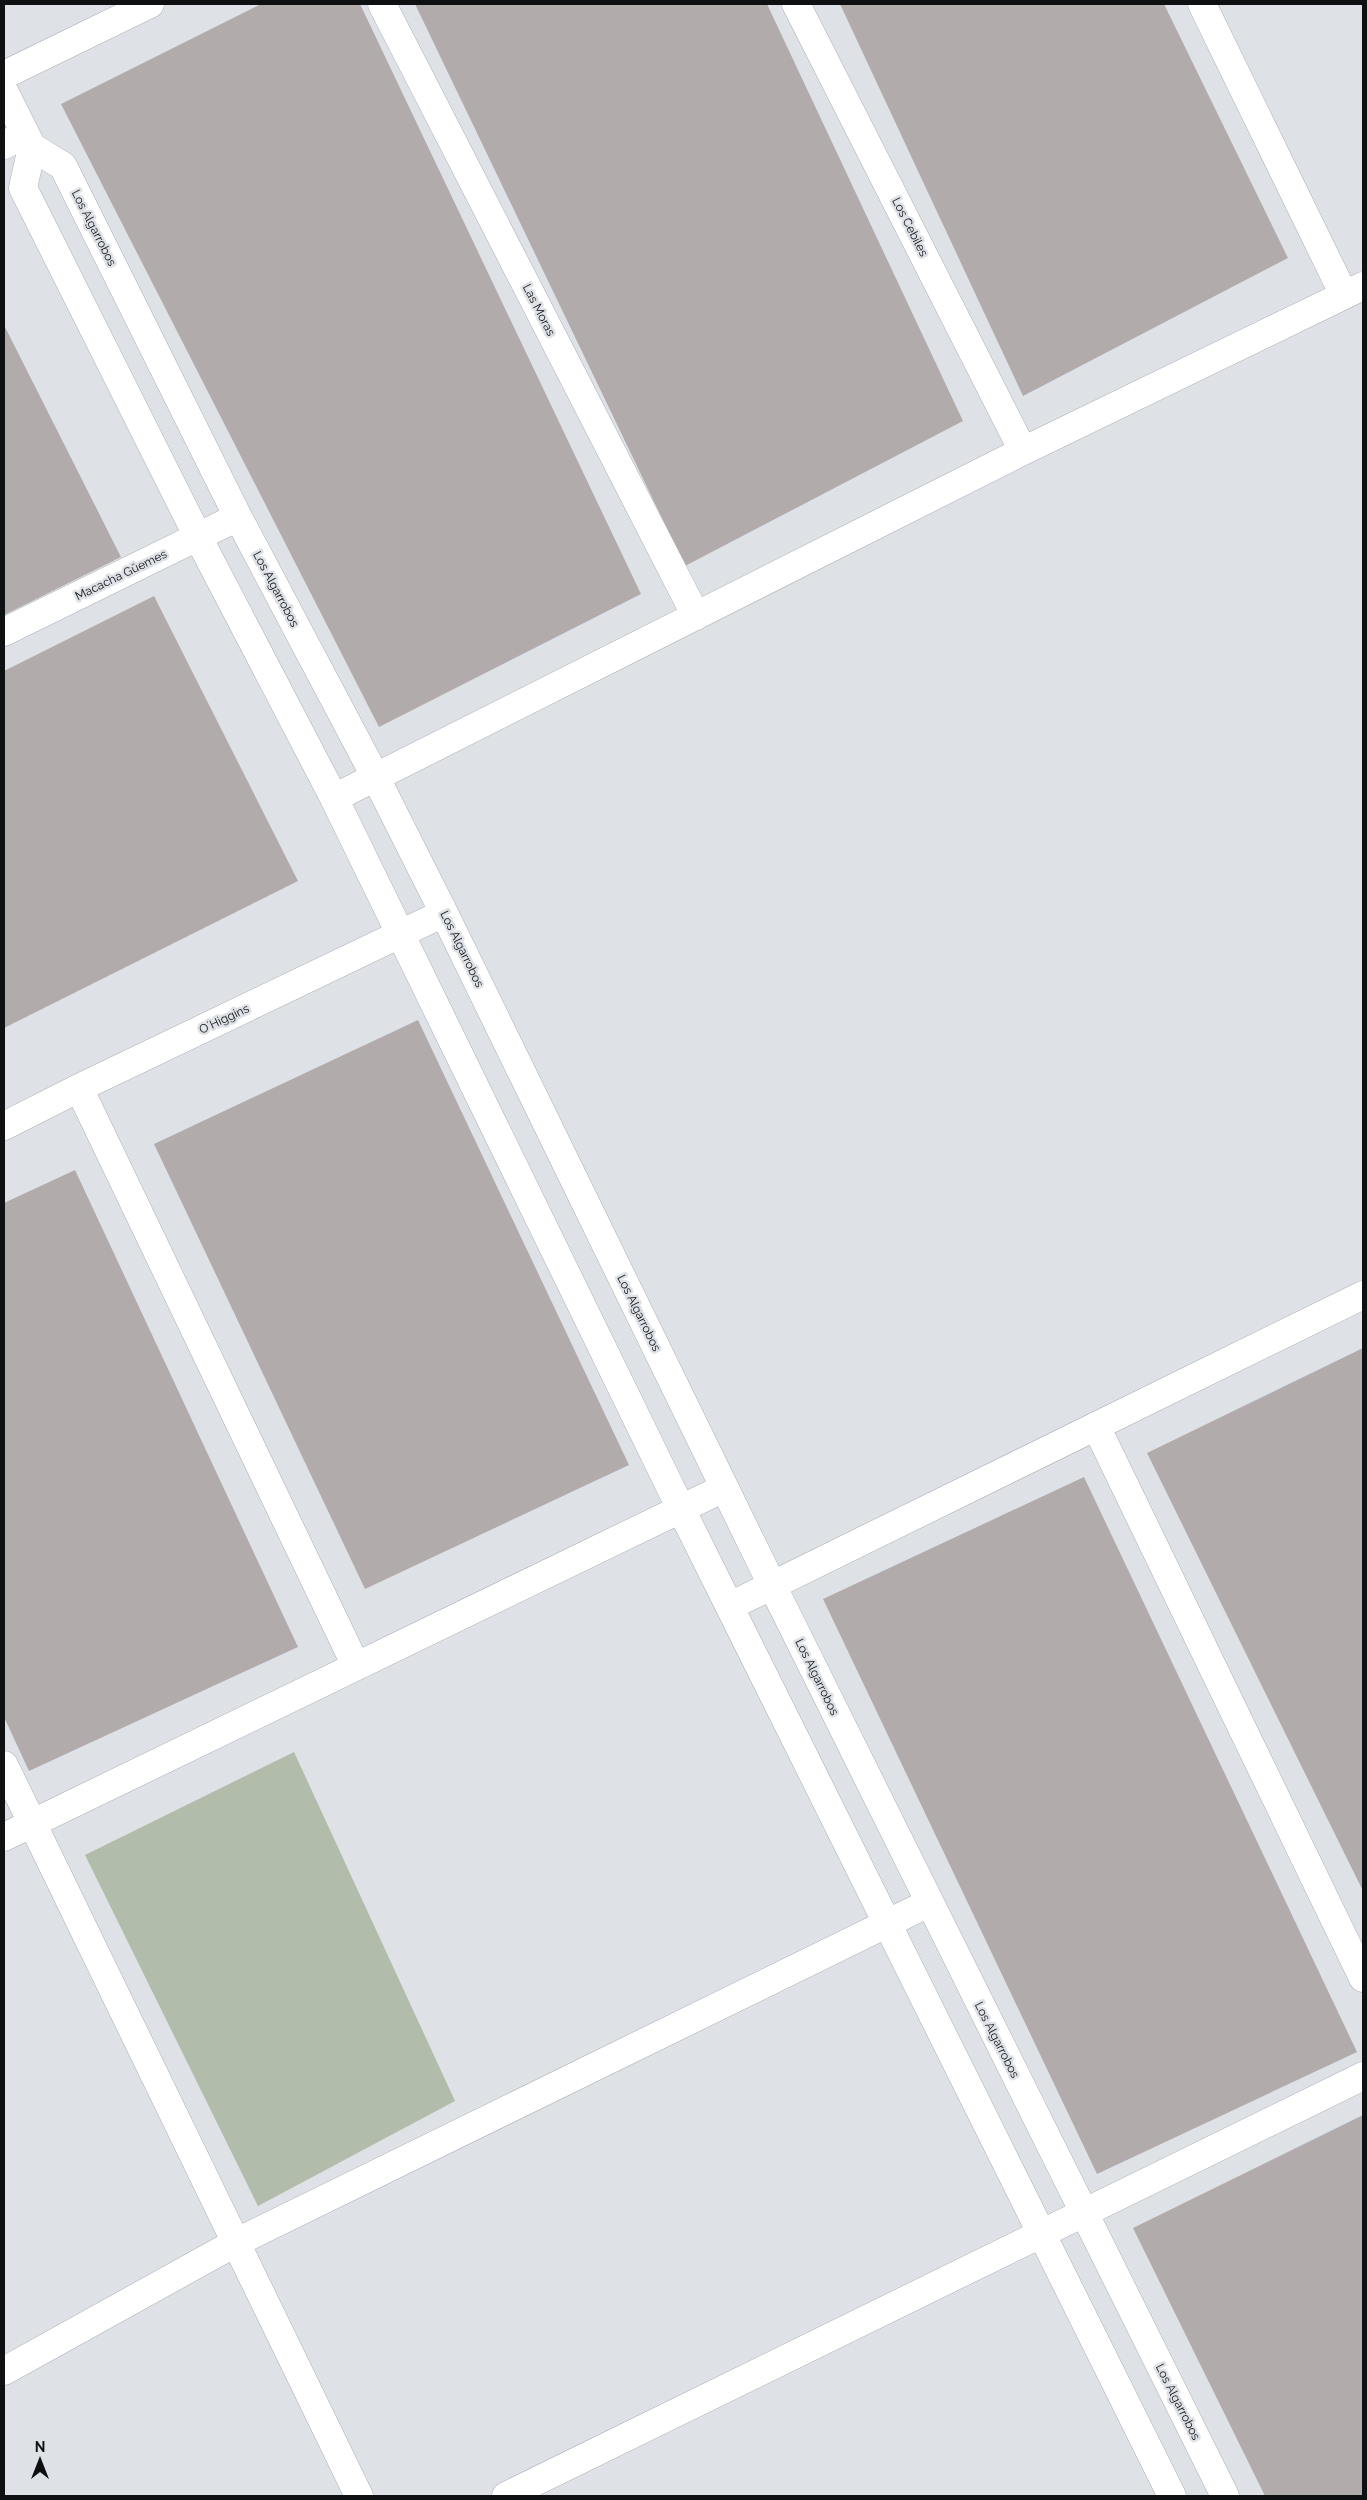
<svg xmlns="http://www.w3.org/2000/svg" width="1367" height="2500" font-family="Raleway,sans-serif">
	<rect width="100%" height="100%" fill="#dee2e7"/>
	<path fill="#b1bdaa" d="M294 1752 455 2101 258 2206 85 1855Z"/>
	<path fill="#b2abab" d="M261 4H360L641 594 379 727 61 104Z
		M415 4H767L963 421 685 566Z
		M840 4H1164L1288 258 1023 396Z
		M4 325 121 557 4 615Z
		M154 596 298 881 4 1028V671Z
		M418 1020 629 1465 365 1589 154 1144Z
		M75 1170 298 1647 29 1771 4 1717V1203Z
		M1363 1348V1891L1147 1453Z
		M1084 1477 1357 2052 1097 2174 823 1599Z
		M1363 2115V2496H1265L1133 2228Z"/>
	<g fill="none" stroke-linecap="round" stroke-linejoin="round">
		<defs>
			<path id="street" d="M382 4 696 616
				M796 4 1023 451
				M1202 4 1344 295
				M4 75 150 4
				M4 91 32 147 63 166 238 517 375 776 444 913 772 1585 1225 2496
				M4 145 25 134
				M32 147 23 188 198 537 334 798 681 1509 1172 2496
				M4 632 238 517
				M334 798 1023 451 1363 286
				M79 1088 356 1666
				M4 1126 79 1088 444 913
				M1096 1426 1363 1978
				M730 1606 1363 1295
				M4 1765 359 2496
				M4 1837 724 1488
				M4 2371 235 2243 929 1903
				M506 2496 1363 2076"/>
		</defs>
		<use href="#street" stroke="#abafb3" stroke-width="29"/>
		<use href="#street" stroke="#fff" stroke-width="28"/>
	</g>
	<g text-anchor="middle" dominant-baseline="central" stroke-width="5" stroke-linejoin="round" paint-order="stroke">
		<g font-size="12" fill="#0e1011" stroke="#dee2e7">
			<text transform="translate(910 227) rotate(63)">Los Cebiles</text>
			<text transform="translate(94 228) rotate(63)">Los Algarrobos</text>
			<text transform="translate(539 310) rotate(63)">Las Moras</text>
			<text transform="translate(121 575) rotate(-26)">Macacha Güemes</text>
			<text transform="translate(276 589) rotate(62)">Los Algarrobos</text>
			<text transform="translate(462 949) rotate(64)">Los Algarrobos</text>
			<text transform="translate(224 1019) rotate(-25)">O´Higgins</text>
			<text transform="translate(639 1313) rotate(64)">Los Algarrobos</text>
			<text transform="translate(817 1677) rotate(64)">Los Algarrobos</text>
			<text transform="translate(997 2040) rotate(63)">Los Algarrobos</text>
			<text transform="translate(1178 2402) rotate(63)">Los Algarrobos</text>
		</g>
	</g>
	<rect width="1367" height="2500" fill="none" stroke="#0e1011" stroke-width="10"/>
	<g transform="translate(40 2460)" stroke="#dee2e7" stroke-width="4" paint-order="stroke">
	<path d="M0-4L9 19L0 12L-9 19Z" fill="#0e1011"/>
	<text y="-8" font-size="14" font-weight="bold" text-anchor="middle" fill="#0e1011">N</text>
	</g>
</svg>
